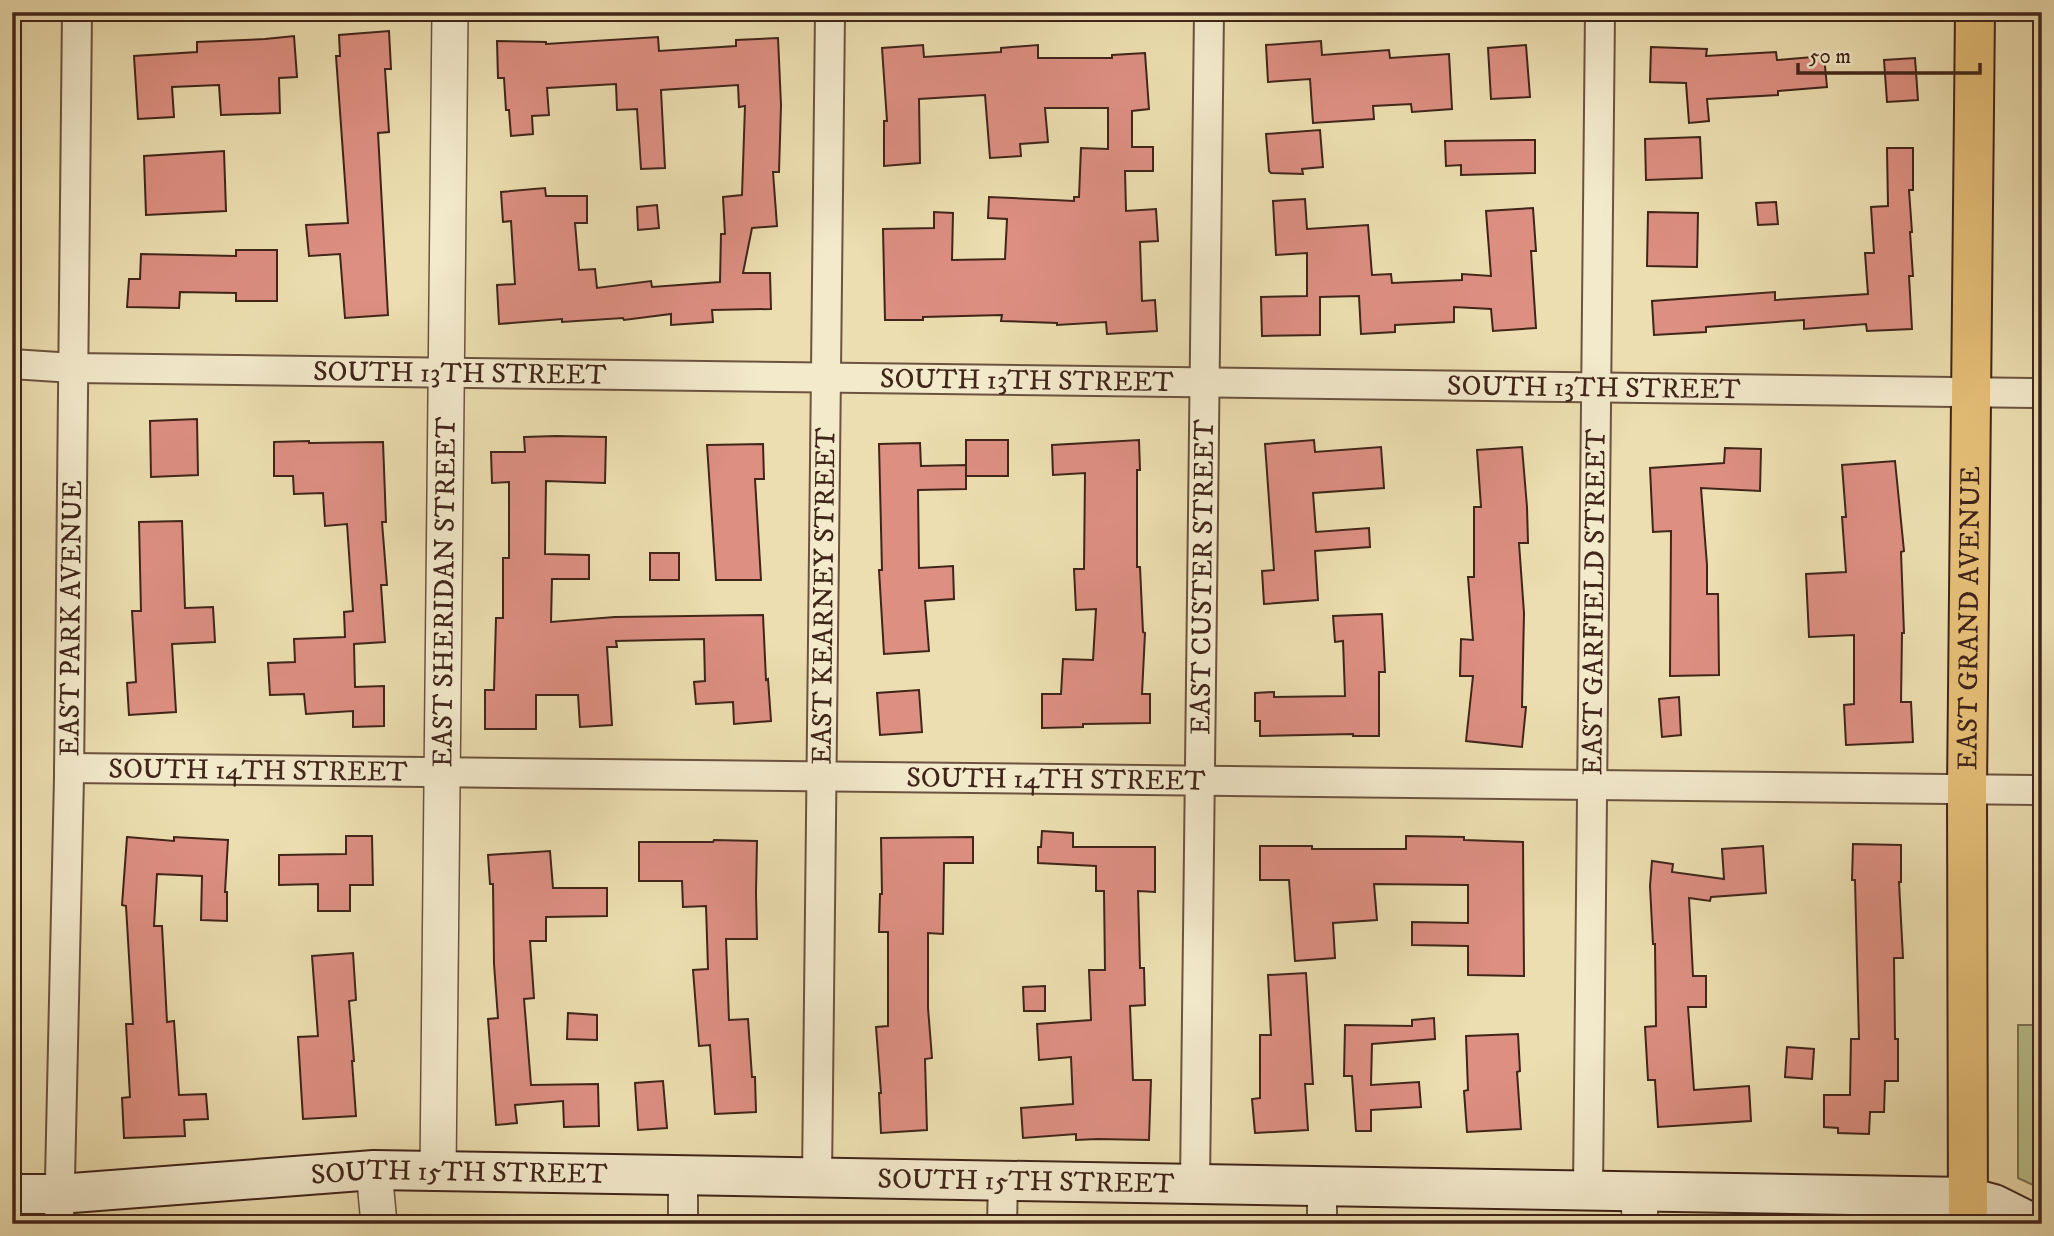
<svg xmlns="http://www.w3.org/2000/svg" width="2054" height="1236" font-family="'IM FELL DW Pica',serif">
	<rect width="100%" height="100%" fill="#ecdeb0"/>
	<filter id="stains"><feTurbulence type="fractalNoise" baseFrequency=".00286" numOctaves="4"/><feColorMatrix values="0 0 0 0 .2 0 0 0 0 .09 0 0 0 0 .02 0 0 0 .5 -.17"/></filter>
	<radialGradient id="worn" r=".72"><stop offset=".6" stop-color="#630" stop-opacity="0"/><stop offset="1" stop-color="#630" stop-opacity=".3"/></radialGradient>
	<path fill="#b8c18b" stroke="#7c7352" stroke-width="2" d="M2018 1025H2042V1189L2018 1178Z"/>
	<path fill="#dd8f82" stroke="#402519" stroke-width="2" d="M389 31 391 69H385L389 132 378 133 388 315 345 318 340 254 309 256 306 225 348 223 336 56H340L339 35Z
		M294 36 297 77 279 78 280 113 221 115 219 85 172 87 174 117 138 119 134 56 197 52V42L265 39Z
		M658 37 659 51 736 46V40L778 38 781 105 779 172H773L777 226 752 228 743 273H770L771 309 712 310 713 322 671 325V314L624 320 623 318 562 322V319L499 324 497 285 515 284 511 221 503 222 501 192 545 188 546 196H587V223H575L579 270 595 269 597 288 651 281 652 287 720 282 721 234H725L723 197 742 195 745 106 739 107 738 85 661 90 665 168 641 169 637 109 617 110 616 84 547 88 549 115 532 116 533 134 511 136 509 110H506L504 78H498L497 41 546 42V44Z
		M1321 41 1322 55 1389 50 1390 58 1449 54 1452 109 1412 112 1411 104 1373 106 1374 119 1313 123 1310 79 1268 82 1266 45Z
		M923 45 924 57 1001 52V48L1038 45V58H1112V55L1145 53 1149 109 1132 111V147H1153V171H1125L1126 211 1156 209 1158 241 1140 242 1142 301 1155 300 1157 331 1107 334 1106 322 1057 325V323L1001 321 1002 315 923 317V320H885L883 229 934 228V212L953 213 952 260 1005 259 1007 219 988 218 989 197 1074 201V197H1079L1081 148 1108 149V108H1045L1048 142 1020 144 1021 156 990 158 985 95 919 99 920 163 884 166V121H887L882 48Z
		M1526 45 1530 97 1491 99 1488 48Z
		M1651 47 1707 49 1706 56 1776 52 1777 60 1824 56 1827 87 1778 91V95L1707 99 1709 121 1689 123 1686 83 1650 82Z
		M1915 58 1918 100 1887 102 1884 60Z
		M1320 130 1323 167 1302 169 1303 174 1271 173 1269 171 1266 134Z
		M1700 137 1702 178 1646 180 1645 139Z
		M1535 140V173L1461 175V165L1446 166 1445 141Z
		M1887 148H1913V190H1909L1912 232H1910L1913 276H1909L1912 329 1867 331 1866 324 1804 329V320L1706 327V332L1654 335 1652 301 1775 292V300L1868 294 1865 253H1874L1871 207 1888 206Z
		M224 151 226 211 146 215 144 156Z
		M1305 199 1307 229 1368 225 1372 275 1391 274 1392 283 1462 280V274L1491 276 1486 211 1533 208 1536 251H1531L1536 328 1493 331 1491 309 1454 307V322L1395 325V332L1361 334 1359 296 1320 297V335L1262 336 1261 297 1307 296V253L1276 255 1273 201Z
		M1776 202 1778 224 1758 225 1756 203Z
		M657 205 659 228 638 230 637 207Z
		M1648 212 1698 213 1697 267 1647 266Z
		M236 250H277V301H236V293L180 292 179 308 127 307 129 279H140L141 254 236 256Z
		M197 419 198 475 151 477 150 421Z
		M556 436 606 437 605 483 546 481 545 554 589 555V579H552L551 622 615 617 763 615 766 680 768 679 771 721 734 724 733 702 696 704 694 682 705 681 704 639 616 641 617 647H607L612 725 580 727 578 695H536V729H485V690H494L496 618H503V558H509V482L492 483 491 452H525L524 437Z
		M966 440H1008V476H966Z
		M1139 440 1140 470H1137V567H1140L1143 632 1145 633 1142 694H1150V723L1083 724V727L1042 728V694H1061L1063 659 1093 660 1096 609 1076 610 1074 569H1084L1085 473 1053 475 1052 445Z
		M1314 440 1315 452 1381 447 1384 488 1313 493 1316 532 1369 528 1370 547 1315 551 1318 600 1264 604 1262 571 1274 570 1265 444Z
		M309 441V443L383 442 386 522H382L387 585H381L385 642 354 644 355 687 384 686V726L353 727V711L306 714 304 694 270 695 268 663 295 662 294 639 345 637 344 612 353 611 347 524 325 526 323 493 294 494 293 476H274V442Z
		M920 443 921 466 966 465V489L918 490 919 568 953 566 954 599 925 601 929 651 884 654 879 570H882L879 444Z
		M763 444 764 479H755L761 580H716L707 445Z
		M1522 447 1527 507 1528 543H1519L1524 613 1522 707H1526L1522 747 1466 741 1473 676H1460L1461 639 1473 640 1468 577H1474V507H1481L1477 450Z
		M1725 448 1761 449 1760 491 1701 488 1707 565V594H1718L1719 675 1670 676 1671 531 1653 532 1650 468 1724 463Z
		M1895 461 1904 551 1901 552 1904 633H1902L1901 702H1911L1913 742 1846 745 1844 705 1854 704V635L1809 637 1806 574 1846 572 1842 517H1846L1842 465Z
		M182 521 185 608 213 607 215 642 172 644 176 712 129 715 127 683 136 682 132 611H141L139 522Z
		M650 553H679V580H650Z
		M1382 614 1385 672H1379V736H1353V734L1260 736V721H1255V693L1274 692V697L1345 696 1343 641 1335 642 1333 616Z
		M919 690 922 732 880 735 877 693Z
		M1679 697 1681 735 1662 737 1659 699Z
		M1042 831 1073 833V847H1155V892L1138 891 1140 968H1144L1145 1005 1130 1006 1133 1080H1151L1149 1140 1098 1139 1076 1140V1134L1023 1138 1021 1108 1073 1104 1071 1057 1039 1060 1037 1024 1091 1020 1089 970H1105L1104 891H1096V866L1038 863V847H1041Z
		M346 836H372L373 885H350V911H318V884L279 885V855L346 854Z
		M1406 836 1464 837V840L1523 842 1524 976 1468 975V946L1412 945V922L1468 923V885L1374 884 1377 920 1333 923 1335 958 1295 961 1289 880H1260V846H1312V849H1406Z
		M127 837 174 841V837L228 840 225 892H227V921L201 920 202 876 157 874 154 926H162L167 1022 174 1021 179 1095 206 1094 208 1119 184 1120 185 1136 124 1138 122 1098 130 1097 126 1024H133L126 906 122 905Z
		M973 837V863H944L943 934 928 933V1008L932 1058 925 1059 927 1130 881 1133 879 1093H881L876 1027 888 1026V932H879L880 894H882L881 838Z
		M714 840 757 841 756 893 757 939H726L729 1020 748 1019 752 1077H755L756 1112 715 1114 710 1045 699 1046 693 970 708 969 706 906 683 907 682 881H639V842H713Z
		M1853 844 1901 845V882H1899L1903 958H1894L1895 1039H1898V1081H1885L1884 1112H1870L1869 1134 1838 1133V1128L1824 1127V1095H1850L1851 1039H1859L1855 880H1852Z
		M1763 846 1766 893 1711 897 1710 901 1689 898 1693 976H1706V1007H1688L1694 1090 1749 1086 1751 1121 1658 1127 1655 1080H1648L1645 1027 1656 1026 1655 944H1653L1650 886 1652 861 1673 864 1672 872 1724 879 1722 849Z
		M550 851 553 888H607V916L546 917V941H530L534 998 524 999 531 1085 598 1084 599 1126 564 1127 563 1101 515 1105 517 1123 496 1125 488 1019 498 1018 494 964 493 884H490L488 855Z
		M353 953 356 1000 349 1001 354 1061H352L356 1116 303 1119 298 1037 318 1036 312 956Z
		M1306 973 1313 1084H1305L1308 1130 1255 1133 1252 1099 1260 1098V1035H1271L1268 975Z
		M1045 986V1011H1024L1023 987Z
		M568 1013 597 1015V1040L567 1039Z
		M1434 1018 1435 1039 1372 1044 1371 1085 1419 1082 1421 1107 1371 1110V1131H1356L1352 1076H1344L1345 1025 1412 1026V1020Z
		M1518 1034 1520 1071 1517 1072 1521 1129 1467 1132 1464 1091 1468 1090 1466 1036Z
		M1787 1047 1814 1049 1812 1079 1785 1077Z
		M663 1081 667 1128 638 1130 635 1083Z"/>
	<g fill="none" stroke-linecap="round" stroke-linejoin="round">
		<defs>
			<g id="minor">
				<path id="s1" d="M12 364 73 368 2042 393"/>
				<path id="s2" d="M69 768 2042 790"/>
				<path d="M683 1176V1224"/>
				<path id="s3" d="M817 1179 830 12"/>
				<path id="s4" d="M1195 1184 1209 12"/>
				<path d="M1322 1186V1224"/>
				<path id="s5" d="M1588 1190 1600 12"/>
				<path id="s6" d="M59 1224 69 777 77 12"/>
				<path d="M1002 1224 1003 1181"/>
			</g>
			<g id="tertiary">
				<path d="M374 1170 379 1224"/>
				<path id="s7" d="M438 1171 450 12"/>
				<path d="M1639 1191 1640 1224"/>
			</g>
			<g id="secondary">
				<path id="s8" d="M12 1194H59L374 1170 1968 1197 1994 1204 2034 1224"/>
			</g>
			<g id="primary">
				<path id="s9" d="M1968 1224 1967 789 1975 12"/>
			</g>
		</defs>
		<use href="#minor" stroke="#6b533f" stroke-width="32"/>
		<use href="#tertiary" stroke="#6b533f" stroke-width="38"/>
		<use href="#secondary" stroke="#402519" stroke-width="42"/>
		<use href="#primary" stroke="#402519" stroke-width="42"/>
		<use href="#minor" stroke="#f3eacc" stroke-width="28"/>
		<use href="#tertiary" stroke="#f3eacc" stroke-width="35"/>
		<use href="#secondary" stroke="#f3eacc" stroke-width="38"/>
		<use href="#primary" stroke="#e6bf78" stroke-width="38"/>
	</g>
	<g text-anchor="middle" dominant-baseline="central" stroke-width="5" stroke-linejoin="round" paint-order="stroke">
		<g font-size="28" fill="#402519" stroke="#f3eacc">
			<text stroke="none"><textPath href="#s1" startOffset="448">SOUTH 13TH STREET</textPath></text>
			<text stroke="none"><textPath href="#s1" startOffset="1015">SOUTH 13TH STREET</textPath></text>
			<text stroke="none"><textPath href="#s1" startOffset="1582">SOUTH 13TH STREET</textPath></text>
			<text stroke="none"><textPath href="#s4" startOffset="607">EAST CUSTER STREET</textPath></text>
			<text stroke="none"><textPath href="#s7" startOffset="579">EAST SHERIDAN STREET</textPath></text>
			<text stroke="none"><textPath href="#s3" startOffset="583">EAST KEARNEY STREET</textPath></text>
			<text stroke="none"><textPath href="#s5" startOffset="588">EAST GARFIELD STREET</textPath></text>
			<text stroke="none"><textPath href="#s6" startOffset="606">EAST PARK AVENUE</textPath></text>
			<text stroke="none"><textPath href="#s9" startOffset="606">EAST GRAND AVENUE</textPath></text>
			<text stroke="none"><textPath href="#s2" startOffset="189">SOUTH 14TH STREET</textPath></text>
			<text stroke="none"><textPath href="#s2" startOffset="987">SOUTH 14TH STREET</textPath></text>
			<text stroke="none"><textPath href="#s8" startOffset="448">SOUTH 15TH STREET</textPath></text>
			<text stroke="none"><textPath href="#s8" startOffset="1015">SOUTH 15TH STREET</textPath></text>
		</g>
	</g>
	<rect width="2054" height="1236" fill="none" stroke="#ecdeb0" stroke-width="42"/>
	<rect x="14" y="14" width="2026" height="1208" fill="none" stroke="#402519" stroke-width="3.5"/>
	<rect x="21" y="21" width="2012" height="1194" fill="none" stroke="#402519" stroke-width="2"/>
	<path d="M1798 63v10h182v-10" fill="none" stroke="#402519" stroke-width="3.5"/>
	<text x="1809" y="63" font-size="21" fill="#402519" stroke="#f3eacc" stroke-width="5" paint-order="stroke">50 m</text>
	<rect width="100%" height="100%" filter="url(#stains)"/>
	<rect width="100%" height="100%" fill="url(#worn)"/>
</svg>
